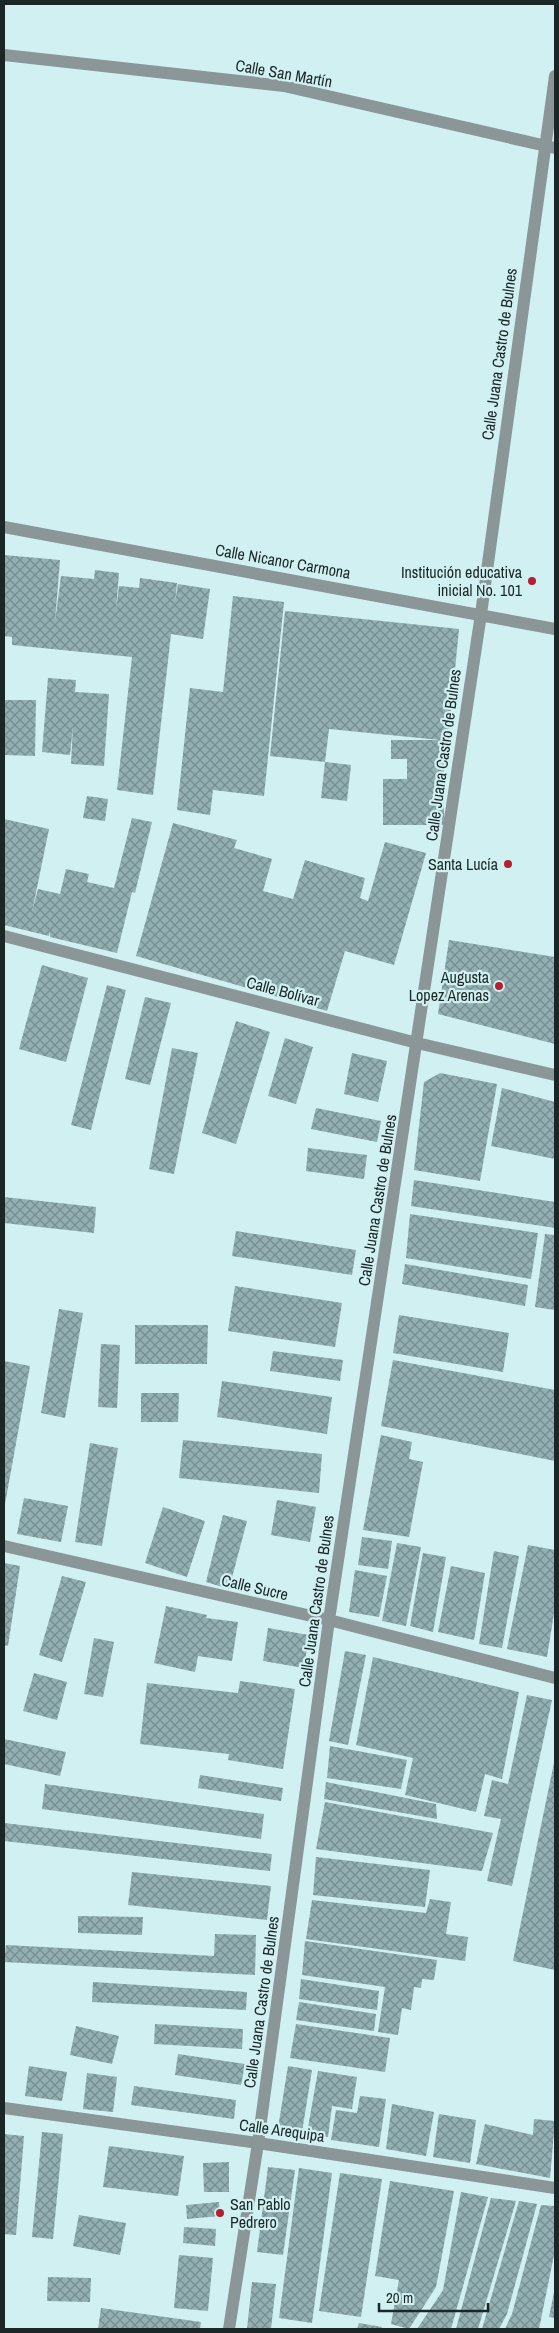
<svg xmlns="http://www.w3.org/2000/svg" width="559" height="2333" font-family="'Archivo Narrow',sans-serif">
	<defs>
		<pattern id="building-cross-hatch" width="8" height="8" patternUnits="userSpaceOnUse" patternTransform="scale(1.25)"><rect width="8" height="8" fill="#92afb1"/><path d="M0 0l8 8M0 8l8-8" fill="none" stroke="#768e90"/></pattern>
	</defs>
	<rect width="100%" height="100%" fill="#d1f0f1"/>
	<path fill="url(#building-cross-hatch)" d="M4 555 60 560 55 622 61 576 94 579 95 570 119 573 116 610 119 586 139 588 140 578 177 583 175 602 178 584 210 589 203 639 171 634 153 795 117 790 132 657 12 645V637L4 636Z
		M233 596 284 602 264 796 213 790 210 815 177 810 190 688 223 692Z
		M285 611 459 629 448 741H444V825H383V779H407V759H391V740H440L329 729 325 762 351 765 347 801 321 798 325 762 270 756Z
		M48 678 76 680 75 692 109 694 104 766 71 764 73 726 70 755 42 752Z
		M4 700H36L35 756 4 755Z
		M87 796 108 799 105 821 83 818Z
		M132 818 152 822 135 893 132 892 117 953 50 937V931L49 936 4 925V819L49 829 32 912 38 889 60 894 66 869 89 874 87 882 114 888Z
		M173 823 237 840 234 848 272 859 263 891 293 899 305 860 365 878 360 898 368 901 385 842 426 853 394 965 345 951 327 1011 136 956Z
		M449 940 555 957V1044L438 1014Z
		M42 965 88 978 66 1062 19 1049Z
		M107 985 126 990 91 1130 71 1125Z
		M145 997 171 1003 150 1085 125 1079Z
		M236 1021 270 1032 236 1144 202 1133Z
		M285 1038 313 1047 296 1104 268 1096Z
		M172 1048 198 1053 174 1174 149 1169Z
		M352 1053 387 1061 378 1102 344 1094Z
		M440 1073 497 1084 480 1181 414 1170 424 1082Z
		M502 1088 555 1102V1159L491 1146Z
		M316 1108 381 1121 377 1142 311 1129Z
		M308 1148 367 1155 364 1179 306 1171Z
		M414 1180 555 1202V1228L411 1206Z
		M4 1197 96 1207 94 1233 4 1223Z
		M410 1214 538 1233 531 1279 406 1258Z
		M236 1231 356 1250 352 1275 232 1256Z
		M545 1234 555 1235V1310L535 1307Z
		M405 1264 528 1285 525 1306 402 1284Z
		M235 1286 342 1303 335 1347 228 1331Z
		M59 1309 83 1313 65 1418 41 1413Z
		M399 1315 509 1333 503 1372 393 1353Z
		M135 1325H208L207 1364H135Z
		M101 1344 120 1345 117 1408 98 1407Z
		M273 1351 343 1360 340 1381 270 1371Z
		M393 1360 555 1390V1461L381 1426Z
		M4 1361 30 1366 5 1504H4Z
		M222 1381 332 1397 327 1434 217 1417Z
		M141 1393H179L178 1422H141Z
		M381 1435 412 1442 409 1459 423 1462 409 1537 363 1530Z
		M183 1440 322 1454 319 1493 179 1478Z
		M90 1443 118 1448 102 1546 75 1542Z
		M24 1498 68 1506 61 1542 17 1534Z
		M277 1500 316 1507 310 1542 271 1535Z
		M163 1507 205 1521 187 1577 145 1563Z
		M223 1515 247 1521 229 1589 206 1582Z
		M362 1537 392 1541 388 1569 358 1565Z
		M397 1543 421 1547 406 1626 382 1621Z
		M528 1545 555 1550V1607L547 1657 507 1649Z
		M494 1551 519 1556 502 1648 479 1644Z
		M423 1553 446 1557 433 1632 410 1626Z
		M4 1563 20 1566 8 1646 4 1645Z
		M451 1566 485 1573 474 1640 438 1632Z
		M355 1570 387 1576 379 1617 349 1612Z
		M62 1576 86 1582 62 1662 39 1655Z
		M166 1606 207 1615 206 1618 238 1622 232 1661 198 1656 195 1672 154 1663Z
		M268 1628 309 1635 304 1668 263 1661Z
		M94 1638 114 1642 103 1697 84 1694Z
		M345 1651 366 1655 348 1745 329 1741Z
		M373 1657 519 1692 502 1779 485 1774 476 1812 405 1795 413 1758 356 1745Z
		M34 1673 67 1682 57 1720 23 1711Z
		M240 1681 295 1689 283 1769 228 1760 229 1754 140 1744 147 1683 238 1693Z
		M527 1695 552 1700 512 1886 487 1881 501 1819 484 1816 492 1780 508 1784Z
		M4 1739 66 1752 60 1776 4 1764Z
		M330 1746 407 1760 401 1789 327 1778Z
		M555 1758V1970L513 1961Z
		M200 1775 283 1788 281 1801 198 1788Z
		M326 1782 436 1804 437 1819 324 1799Z
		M45 1784 264 1814 261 1839 42 1809Z
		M325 1802 493 1833 482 1871 316 1849Z
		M4 1823 272 1854 270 1871 4 1841Z
		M316 1857 430 1870 425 1907 313 1895Z
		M132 1872 271 1886 267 1920 128 1905Z
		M430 1899 451 1902 446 1934 468 1937 465 1961 306 1939 312 1900 426 1913Z
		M78 1916 143 1917 142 1935 78 1933Z
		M215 1934 256 1935 255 1975 4 1962 6 1945 214 1956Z
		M305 1941 437 1960 434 1980 422 1979 421 1988 414 1987 411 2010 402 2008 398 2035 378 2032 385 1987 302 1975Z
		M301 1979 379 1991 377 2010 299 1999Z
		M93 1982 247 1992 246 2010 92 2002Z
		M299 2002 376 2014 374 2031 296 2020Z
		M155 2024 243 2029 242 2049 154 2044Z
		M296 2024 390 2038 385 2072 290 2058Z
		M76 2026 119 2036 112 2064 70 2055Z
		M178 2054 245 2064 241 2085 175 2075Z
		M29 2066 67 2072 62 2101 25 2096Z
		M288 2066 312 2070 302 2132 278 2128Z
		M318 2071 357 2077 352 2109 332 2106 328 2137 307 2133Z
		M87 2073 117 2077 113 2112 83 2109Z
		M134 2086 236 2100 234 2119 131 2105Z
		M360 2096 386 2099 379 2147 331 2140 336 2110 357 2113Z
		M392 2104 434 2112 426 2156 386 2149Z
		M439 2114 476 2120 470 2163 433 2157Z
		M534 2119 555 2121 550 2178 476 2164 485 2124 533 2135Z
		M42 2132 63 2134 53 2239 32 2237Z
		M4 2134 24 2136 16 2235 4 2234Z
		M109 2146 184 2156 178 2196 103 2187Z
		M229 2162V2192H204L203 2163Z
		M268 2167 295 2170 283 2255 257 2252Z
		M299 2168 332 2173 312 2323 279 2318Z
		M340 2173 382 2179 361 2317 319 2311Z
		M390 2181 454 2191 436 2287 409 2329 391 2324 399 2280 375 2276Z
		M461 2192 488 2197 451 2329H417L443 2290Z
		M491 2198 516 2201 478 2329H456Z
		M519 2201 537 2204 507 2314 499 2329H482Z
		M219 2202 220 2216 187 2219 186 2205Z
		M541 2205 555 2206V2250L539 2329H505L512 2314Z
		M79 2215 126 2223 120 2255 73 2246Z
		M184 2227 216 2229 215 2246 183 2243Z
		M179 2255 213 2258 208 2311 174 2308Z
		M48 2277 91 2278 90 2302 47 2301Z
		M252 2282 276 2284 271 2329H247Z
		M554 2292H555V2318L549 2317Z
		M101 2308 201 2322 200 2329H98Z
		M359 2323 382 2327 381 2329H357Z"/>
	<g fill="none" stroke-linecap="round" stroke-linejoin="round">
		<path stroke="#8a9697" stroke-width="12" d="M4 55 284 86 555 148
			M4 527 555 629
			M4 936 417 1043 555 1075
			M4 1546 329 1620 555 1678
			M4 2108 258 2143 555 2188
			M229 2329 258 2143 329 1620 481 614 555 76"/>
	</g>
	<g fill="#b32032" stroke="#d1f0f1" stroke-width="2">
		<circle cx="532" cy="581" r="5"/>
		<circle cx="508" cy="864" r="5"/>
		<circle cx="499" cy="986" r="5"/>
		<circle cx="220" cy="2213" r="5"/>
	</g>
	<g text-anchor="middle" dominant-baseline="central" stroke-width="4.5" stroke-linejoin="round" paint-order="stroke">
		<g font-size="16" fill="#1b2727" stroke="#d1f0f1">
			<text transform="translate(284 73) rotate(10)">Calle San Martín</text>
			<text transform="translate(499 354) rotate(-82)">Calle Juana Castro de Bulnes</text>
			<text transform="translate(283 561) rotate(10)">Calle Nicanor Carmona</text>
			<text transform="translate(443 755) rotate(-82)">Calle Juana Castro de Bulnes</text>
			<text transform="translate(283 991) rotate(15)">Calle Bolívar</text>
			<text transform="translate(377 1200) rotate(-81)">Calle Juana Castro de Bulnes</text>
			<text transform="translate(255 1587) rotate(13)">Calle Sucre</text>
			<text transform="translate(316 1601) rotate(-82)">Calle Juana Castro de Bulnes</text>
			<text transform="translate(261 2002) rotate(-82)">Calle Juana Castro de Bulnes</text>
			<text transform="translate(282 2130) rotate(8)">Calle Arequipa</text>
		</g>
		<g font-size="16" fill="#1b2727" stroke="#d1f0f1" text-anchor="end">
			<text x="522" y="572">Institución educativa<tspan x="522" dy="18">inicial No. 101</tspan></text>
			<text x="498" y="864">Santa Lucía</text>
			<text x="489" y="977">Augusta<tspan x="489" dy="18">Lopez Arenas</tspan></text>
			<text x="230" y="2204" text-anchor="start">San Pablo<tspan x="230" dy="18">Pedrero</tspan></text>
		</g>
	</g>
	<rect width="559" height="2333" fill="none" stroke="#1b2727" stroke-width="10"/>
	<path d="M379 2303v8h109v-8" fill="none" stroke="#1b2727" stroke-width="2.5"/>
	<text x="386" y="2303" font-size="15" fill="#1b2727" stroke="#d1f0f1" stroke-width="4" paint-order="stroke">20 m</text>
</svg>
